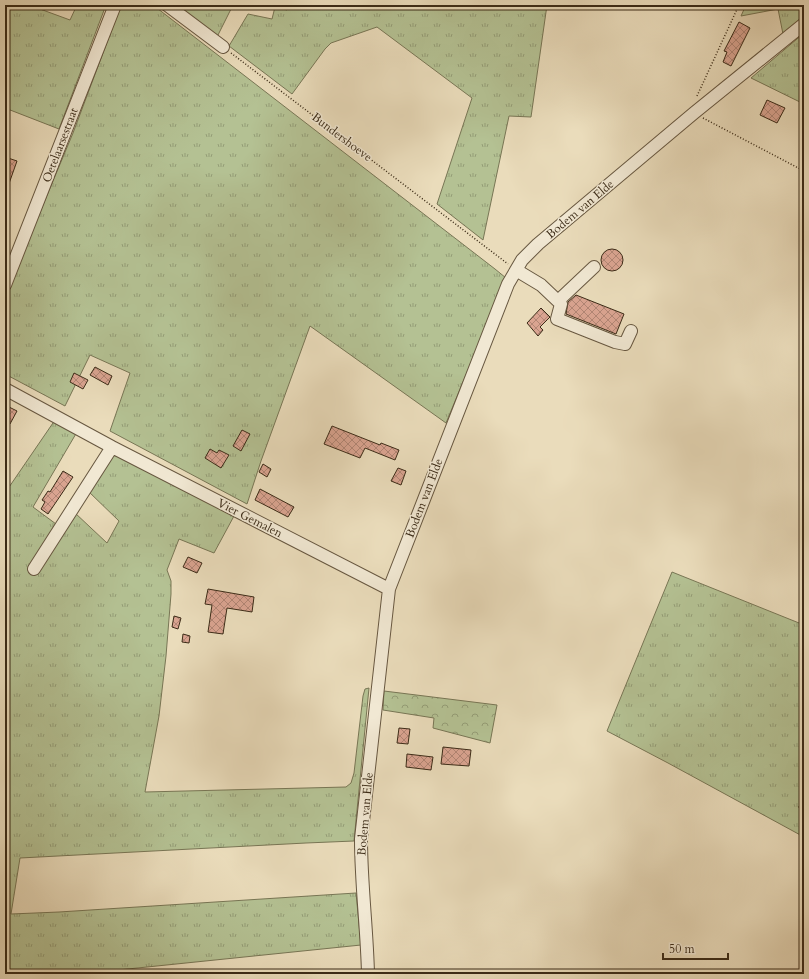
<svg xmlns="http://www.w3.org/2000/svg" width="809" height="979" font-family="Cardo,serif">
	<defs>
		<pattern id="grass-tufts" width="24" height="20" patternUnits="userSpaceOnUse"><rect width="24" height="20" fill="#b4c193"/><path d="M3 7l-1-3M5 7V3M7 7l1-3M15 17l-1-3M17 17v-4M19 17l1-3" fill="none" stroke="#949d77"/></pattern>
		<pattern id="forest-crowns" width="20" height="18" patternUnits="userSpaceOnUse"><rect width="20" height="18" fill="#b4c193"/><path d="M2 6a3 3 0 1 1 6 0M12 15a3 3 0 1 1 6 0" fill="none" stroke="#949d77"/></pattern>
		<pattern id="building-cross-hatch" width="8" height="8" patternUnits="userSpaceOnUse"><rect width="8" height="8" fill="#daa491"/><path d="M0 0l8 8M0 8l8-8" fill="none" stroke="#b28675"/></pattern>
	</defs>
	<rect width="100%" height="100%" fill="#eadcbb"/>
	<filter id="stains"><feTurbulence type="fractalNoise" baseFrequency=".005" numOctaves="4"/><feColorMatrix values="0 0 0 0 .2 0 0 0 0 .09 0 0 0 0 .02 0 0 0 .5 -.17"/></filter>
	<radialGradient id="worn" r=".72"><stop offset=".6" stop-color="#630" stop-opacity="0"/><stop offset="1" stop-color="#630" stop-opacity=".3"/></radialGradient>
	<path fill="url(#grass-tufts)" stroke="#787655" d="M5 5H41L40 9 70 20 77 5H106L59 129 5 108Z
		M121 5H153L495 269 506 278 446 423 310 326 261 461 247 504 110 431 130 373 90 355 65 406 5 374V296L73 133Z
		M176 5H233L217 37Z
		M288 5H547L531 117 509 116 483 240 437 204 472 98 377 27 331 43 325 49 292 94 229 46 248 14 272 19 275 7 287 10Z
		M746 5H804V16L783 34 778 9 741 16Z
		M804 33V104L751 78Z
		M55 420 77 432 33 507 56 524 28 568 34 573 74 512 107 543 119 521 88 491 113 452 234 516 214 553 179 539 167 570 171 581V594L166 656 159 716 145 792 346 787 351 783 354 773 363 696 365 689 369 688 354 841 306 843 20 858 11 914 59 912 356 893 361 945 79 974H5V493Z
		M672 572 804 625V802L798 807 804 811V837L668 763 607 731Z"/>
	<path fill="url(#forest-crowns)" stroke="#787655" d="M384 691 497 705 490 743 433 728 434 718 383 710Z"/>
	<path fill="url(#building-cross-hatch)" stroke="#3b2b17" d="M739 22 750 28 731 66 723 62 727 52 724 51Z
		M767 100 785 108 777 123 760 115Z
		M5 157 17 161 6 192H5Z
		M601 260a11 11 0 1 1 22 0a11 11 0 1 1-22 0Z
		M576 295 624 314 616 334 566 314 568 302Z
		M541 308 550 317 540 327 543 330 538 336 527 323Z
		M95 367 112 376 108 385 90 375Z
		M74 373 88 380 83 389 70 382Z
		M7 406 17 411 10 424 5 421V411Z
		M332 426 380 445 381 443 399 450 395 460 365 448 360 458 324 444Z
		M242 430 250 434 241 451 233 446Z
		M210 449 217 453 219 450 229 455 221 468 205 458Z
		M263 464 271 469 267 477 259 472Z
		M398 468 406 471 401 485 391 481Z
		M63 471 73 477 48 514 41 509 45 502 42 500 48 491 50 492Z
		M260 489 294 507 288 517 255 500Z
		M188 557 202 563 197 573 183 567Z
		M208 589 254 597 252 612 227 608 223 634 208 632 212 605 205 604Z
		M174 616 181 618 178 629 172 627Z
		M183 634 190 636 189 643 182 642Z
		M399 728 410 729 408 744 397 743Z
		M443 747 471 750 469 766 441 764Z
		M407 754 433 757 431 770 406 767Z"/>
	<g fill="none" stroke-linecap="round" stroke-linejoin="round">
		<defs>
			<path id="minor" d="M167 5 223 47
				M516 270 541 285 561 304 557 319 615 342 625 344 631 331
				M5 285 115 5
				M558 301 594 267
				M5 389 112 447 389 589
				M34 569 112 447
				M368 974C367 929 361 884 361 839L389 589 508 284 522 260 538 244 694 113 804 24"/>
		</defs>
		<use href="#minor" stroke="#675740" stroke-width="14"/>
		<path stroke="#3b2b17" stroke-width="1.5" stroke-dasharray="1 2" stroke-linecap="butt" d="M231 53 508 264
			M697 96 739 5
			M703 118 804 171"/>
		<use href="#minor" stroke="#f1e8d3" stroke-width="12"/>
	</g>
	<g text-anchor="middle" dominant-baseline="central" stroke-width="3" stroke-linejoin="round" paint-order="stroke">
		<g font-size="12" fill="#3b2b17" stroke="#f1e8d3">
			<text transform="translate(342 137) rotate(37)">Bundershoeve</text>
			<text transform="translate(60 145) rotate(-69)">Oetelaarsestraat</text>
			<text transform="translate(580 209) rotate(-40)">Bodem van Elde</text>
			<text transform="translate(424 498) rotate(-69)">Bodem van Elde</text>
			<text transform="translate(250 518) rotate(27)">Vier Gemalen</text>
			<text transform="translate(365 814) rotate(-85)">Bodem van Elde</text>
		</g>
	</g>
	<rect width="809" height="979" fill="none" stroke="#eadcbb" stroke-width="20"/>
	<rect x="6" y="6" width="797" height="967" fill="none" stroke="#3b2b17" stroke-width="2"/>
	<rect x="10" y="10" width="789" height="959" fill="none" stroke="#3b2b17"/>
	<path d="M663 953v6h65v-6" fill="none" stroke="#3b2b17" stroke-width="2"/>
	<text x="669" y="953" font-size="12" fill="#3b2b17" stroke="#f1e8d3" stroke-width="3" paint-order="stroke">50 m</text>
	<rect width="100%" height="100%" filter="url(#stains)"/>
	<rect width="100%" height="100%" fill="url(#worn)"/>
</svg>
